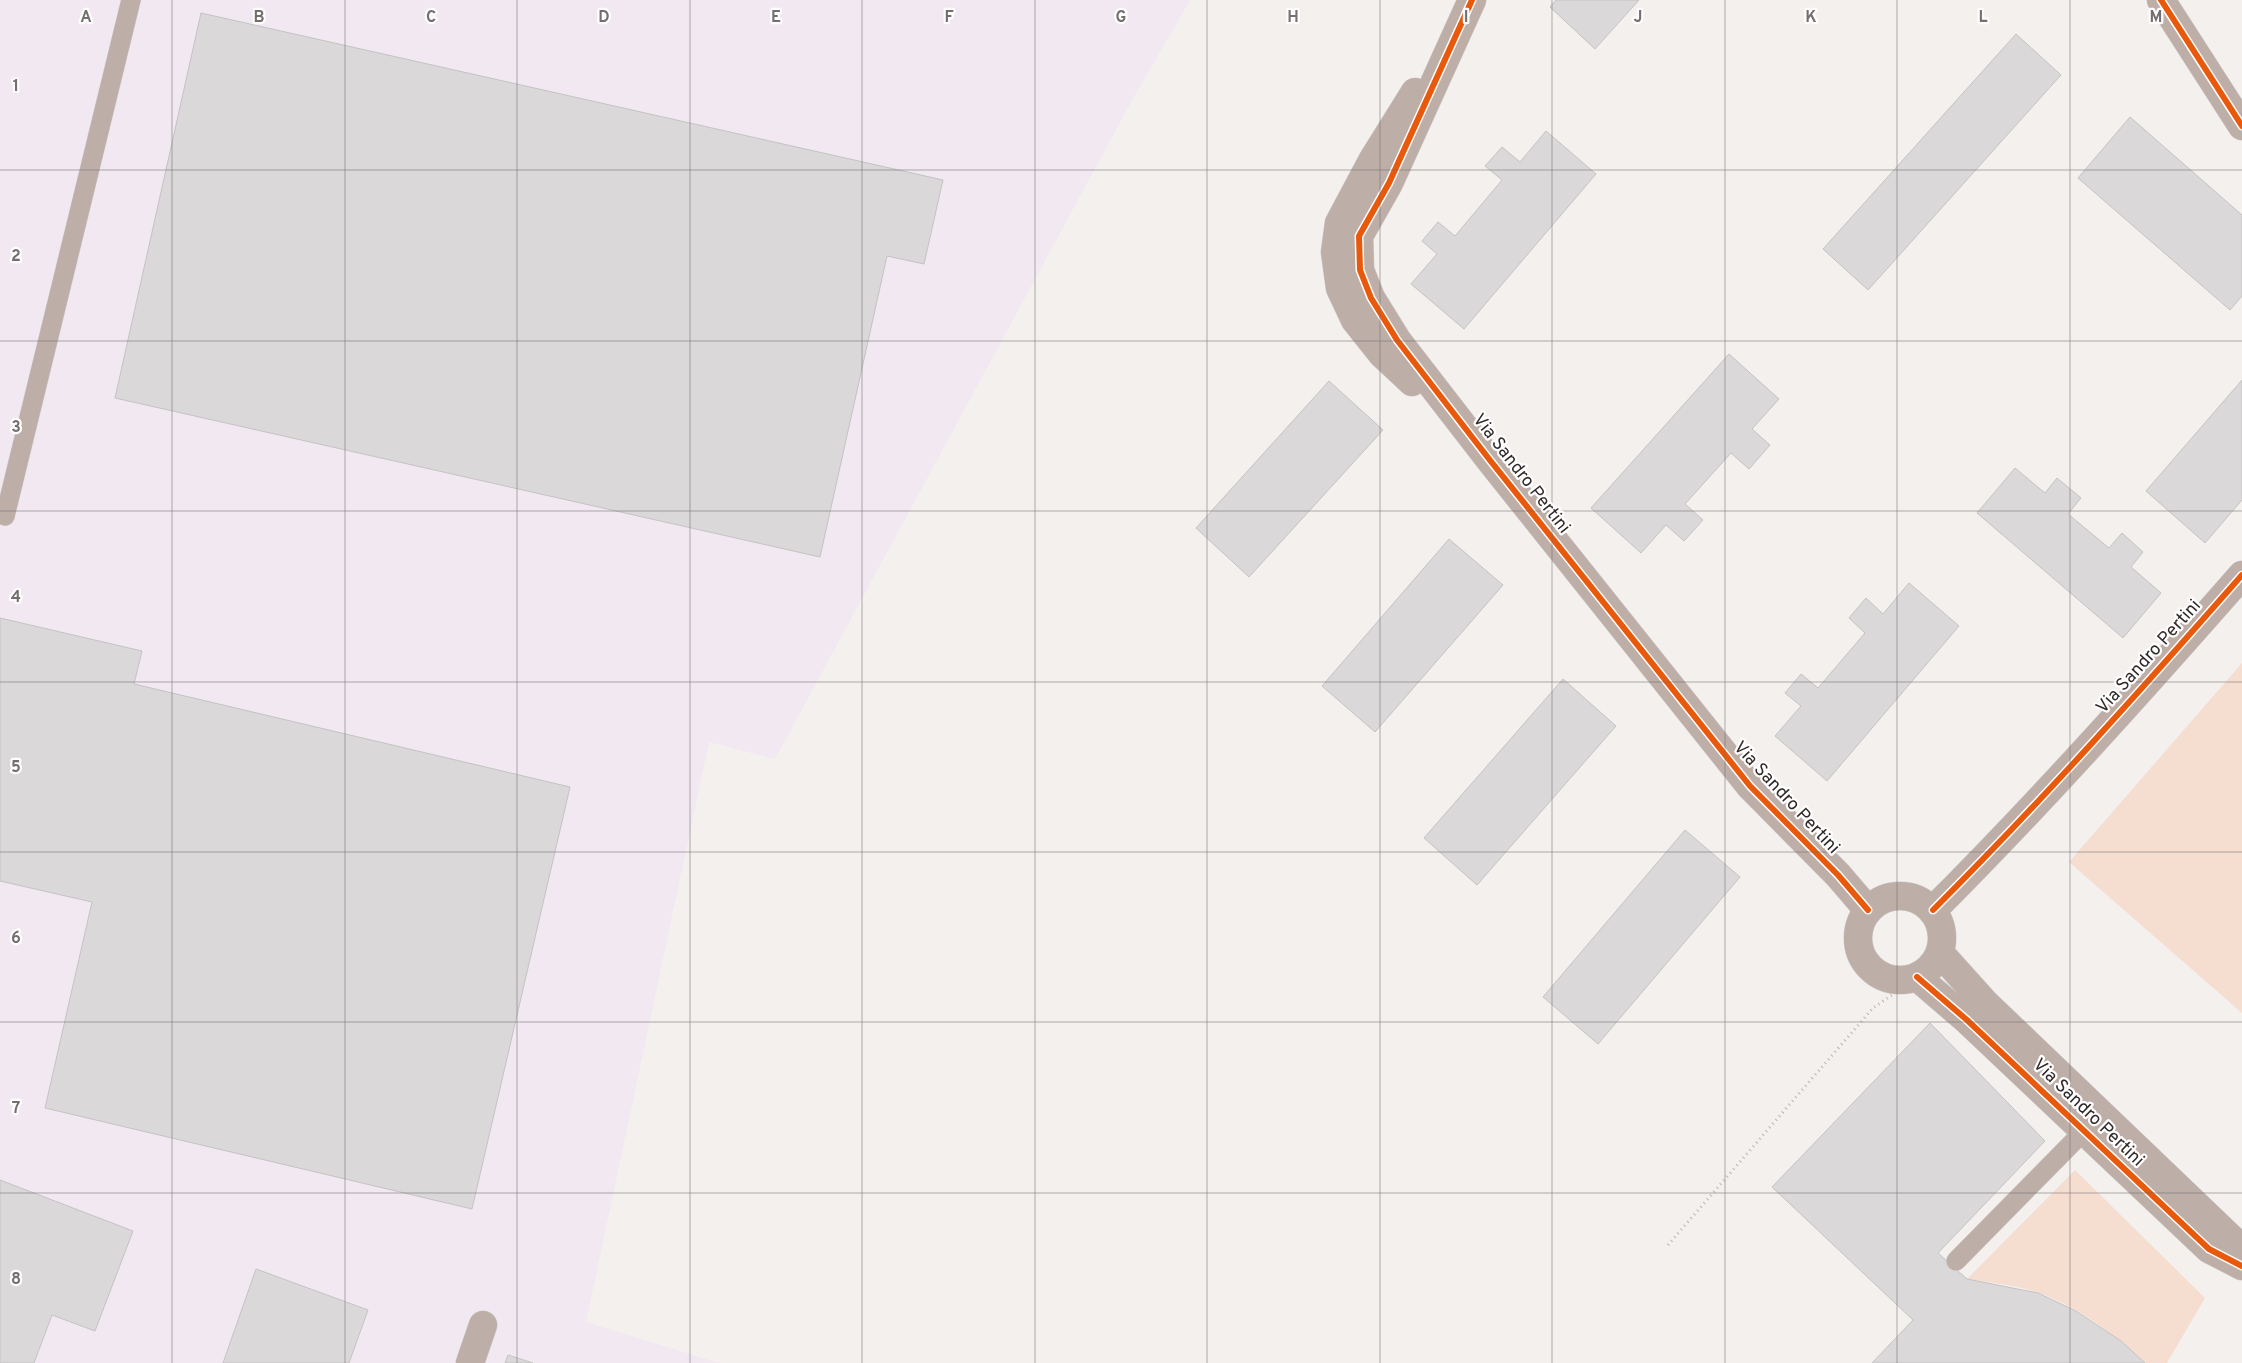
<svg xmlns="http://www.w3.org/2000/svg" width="2242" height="1363" font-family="Overpass,sans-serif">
	<rect width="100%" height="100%" fill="#f3f0ee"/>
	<path fill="#f1e8f1" d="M0 0H1190L1130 104 775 759 709 742 586 1322 719 1363H0Z"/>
	<path fill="#f5ded0" d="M2242 663V1013L2069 862Z
		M2075 1170 2205 1298 2167 1363H2145C2115 1335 2079 1307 2039 1293 2017 1285 1990 1283 1967 1279Z"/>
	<path fill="#dad8d9" stroke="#c4c2c2" d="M1556 0H1639L1595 49 1550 7Z
		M201 13 943 180 924 264 887 256 820 557 115 398Z
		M2016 34 2061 75 1868 290 1823 249Z
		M2130 117 2242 215V296L2230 310 2078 178Z
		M1546 131 1596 174 1464 329 1411 284 1437 254 1422 241 1438 222 1455 236 1502 180 1485 166 1502 147 1520 162Z
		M1729 354 1779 399 1752 429 1770 445 1749 469 1731 453 1685 504 1703 520 1684 541 1666 525 1641 553 1591 508Z
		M2242 380V500L2205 543 2146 491Z
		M1329 381 1383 430 1249 577 1196 528Z
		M2015 468 2045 493 2057 478 2081 498 2068 514 2109 548 2122 533 2143 552 2131 567 2161 593 2123 638 1977 513Z
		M1449 539 1503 585 1375 732 1322 686Z
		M1909 583 1959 626 1827 781 1775 736 1801 706 1785 693 1801 674 1818 688 1865 633 1849 618 1866 598 1883 614Z
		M0 618 142 651 134 684 570 787 472 1209 45 1108 92 902 0 881Z
		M1563 679 1616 726 1477 885 1424 838Z
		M1685 830 1740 877 1598 1044 1543 997Z
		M1930 1023 2045 1141 1938 1253 1967 1279 2038 1293 2076 1311 2121 1341 2145 1363H1872L1913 1320 1772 1187Z
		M0 1180 133 1231 95 1331 52 1315 34 1363H0Z
		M256 1269 368 1310 349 1363H223Z
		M508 1355 533 1363H505Z"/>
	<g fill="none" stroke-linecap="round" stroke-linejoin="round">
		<defs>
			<path id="service" d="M0 514 5 516 131 0
				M1956 1261 2085 1130 2095 1129"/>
			<path id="minor" d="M1472 0 1389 183 1359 236 1360 270 1371 298 1397 340 1489 459 1750 786 1838 875 1868 910
				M2161 0 2242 126
				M1412 382 1382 354 1355 320 1340 288 1335 252 1339 223 1372 161 1415 92
				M1858 938a42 42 0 1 1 84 0a42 42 0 1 1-84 0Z
				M1933 910C2040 803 2142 689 2242 575
				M1940 953 1985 1003 2242 1249
				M1917 977 1967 1020 2209 1249 2242 1266
				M470 1363 483 1325"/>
		</defs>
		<use href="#service" stroke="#cfcccb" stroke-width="20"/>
		<use href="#minor" stroke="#cfcccb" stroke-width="29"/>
		<path stroke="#bdb4b1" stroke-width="3" stroke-dasharray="1 4" stroke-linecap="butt" d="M1668 1245 1873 1008 1892 995"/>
		<use href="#service" stroke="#bdaea8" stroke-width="19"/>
		<use href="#minor" stroke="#bdaea8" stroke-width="28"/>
		<defs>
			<path id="cycleway" d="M1472 0 1389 183 1359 236 1360 270 1371 298 1397 340 1489 459 1750 786 1838 875 1868 910
				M2161 0 2242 126
				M1933 910C2040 803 2142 689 2242 575
				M1917 977 1967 1020 2209 1249 2242 1266"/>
		</defs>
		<use href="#cycleway" stroke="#fffdfd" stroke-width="9"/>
		<use href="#cycleway" stroke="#e8590c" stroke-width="6"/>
	</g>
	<path fill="none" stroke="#726f6e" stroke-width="1" stroke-opacity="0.55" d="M172 0V1363M345 0V1363M517 0V1363M690 0V1363M862 0V1363M1035 0V1363M1207 0V1363M1380 0V1363M1552 0V1363M1725 0V1363M1897 0V1363M2070 0V1363M0 170H2242M0 341H2242M0 511H2242M0 682H2242M0 852H2242M0 1022H2242M0 1193H2242"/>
	<g text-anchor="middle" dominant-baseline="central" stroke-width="4.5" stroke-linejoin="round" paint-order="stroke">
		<g font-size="18" fill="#2d2a29" stroke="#fffdfd">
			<text transform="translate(1521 474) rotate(52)">Via Sandro Pertini</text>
			<text transform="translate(2149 657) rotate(-48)">Via Sandro Pertini</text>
			<text transform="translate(1786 798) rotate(47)">Via Sandro Pertini</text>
			<text transform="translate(2088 1113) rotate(44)">Via Sandro Pertini</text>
		</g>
	</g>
	<g font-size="16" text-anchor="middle" font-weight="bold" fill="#726f6e" stroke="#fffdfd" stroke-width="4.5" stroke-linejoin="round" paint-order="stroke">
		<text x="86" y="22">A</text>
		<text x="259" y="22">B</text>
		<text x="431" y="22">C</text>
		<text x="604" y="22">D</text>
		<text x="776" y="22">E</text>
		<text x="949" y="22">F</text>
		<text x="1121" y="22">G</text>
		<text x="1293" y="22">H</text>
		<text x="1466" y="22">I</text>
		<text x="1638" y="22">J</text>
		<text x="1811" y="22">K</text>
		<text x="1983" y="22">L</text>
		<text x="2156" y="22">M</text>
		<text x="16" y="91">1</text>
		<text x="16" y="261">2</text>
		<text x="16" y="432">3</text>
		<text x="16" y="602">4</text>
		<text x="16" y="772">5</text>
		<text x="16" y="943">6</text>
		<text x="16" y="1113">7</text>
		<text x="16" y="1284">8</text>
	</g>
</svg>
